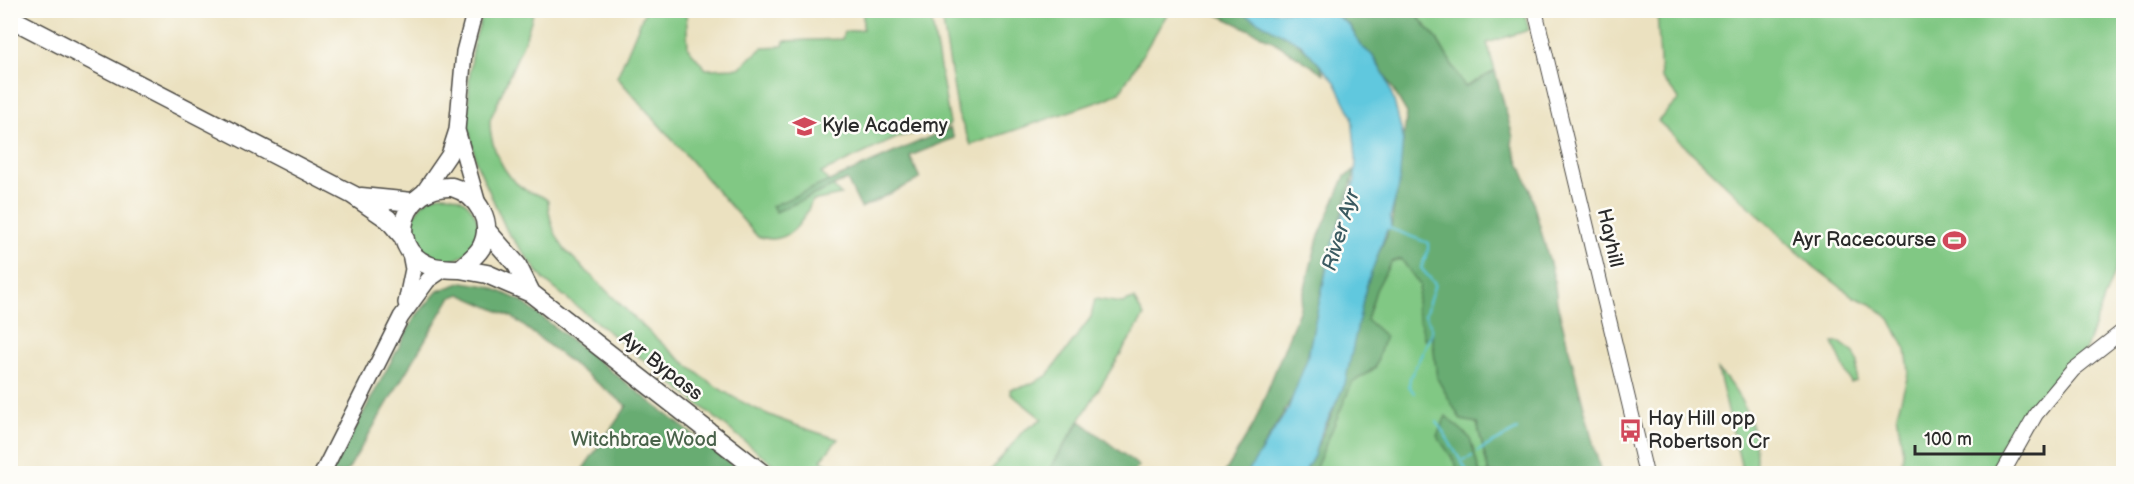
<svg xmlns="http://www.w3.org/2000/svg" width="2134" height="484" font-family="'Balsamiq Sans',sans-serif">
	<rect width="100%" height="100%" fill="#fdfcf7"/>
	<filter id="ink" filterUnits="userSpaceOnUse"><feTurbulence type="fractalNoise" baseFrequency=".0167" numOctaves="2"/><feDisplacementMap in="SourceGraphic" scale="12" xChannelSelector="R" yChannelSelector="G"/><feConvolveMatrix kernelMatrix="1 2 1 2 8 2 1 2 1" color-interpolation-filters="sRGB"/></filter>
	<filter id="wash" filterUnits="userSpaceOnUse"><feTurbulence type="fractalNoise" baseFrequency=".008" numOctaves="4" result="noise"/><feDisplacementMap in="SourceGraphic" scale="24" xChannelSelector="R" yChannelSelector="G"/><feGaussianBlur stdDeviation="1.35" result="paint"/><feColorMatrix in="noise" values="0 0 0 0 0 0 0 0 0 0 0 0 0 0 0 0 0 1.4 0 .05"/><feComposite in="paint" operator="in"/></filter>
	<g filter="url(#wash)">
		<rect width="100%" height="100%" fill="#ebe1c0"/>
		<path fill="#81c884" stroke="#567a58" stroke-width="1.5" d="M484 11H534L526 37 490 120C489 144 503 176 524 189 532 195 541 193 548 201 549 220 554 234 565 250 610 293 654 341 704 378 744 408 791 425 838 439L821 460 840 473H784L544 280 507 231 476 162 468 125 469 80 474 42Z
			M645 11H686L688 48 706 69 739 68 763 47 783 46 784 41 842 39 844 32 863 29V11H930L950 124 946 127 901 136 821 173 841 195 812 201C802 226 786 247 757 236L617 77Z
			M941 11V10L1169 11 1120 92 1106 99 971 145 958 114Z
			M1413 11H1524L1529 30 1487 43 1495 71 1465 88 1437 39Z
			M1657 11H2123V248L2085 351 2001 445 1991 473H1901L1903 453 1897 414 1909 371 1906 350 1890 319 1871 304 1854 297 1814 267 1658 121 1679 99 1661 77Z
			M412 228a33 33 0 1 1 66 0a33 33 0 1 1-66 0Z
			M1387 236 1424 241 1437 378 1461 419 1477 423 1489 473 1308 474C1321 443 1339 411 1347 379 1360 331 1366 281 1387 236Z
			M1095 299 1122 303 1134 299 1144 316 1047 473H991L990 471 1023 431 1042 419 1011 394 1010 389 1026 386 1047 376 1091 317Z
			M1833 343H1841L1854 353 1858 362 1856 381 1851 383Z
			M1718 370C1746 399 1760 433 1755 473H1743Z"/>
		<path fill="#68ac72" stroke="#4a6c4e" stroke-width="1.5" d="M1210 11C1219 11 1230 8 1238 11 1264 21 1314 46 1324 74L1271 40Z
			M1333 11H1413L1437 39 1465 87 1495 71 1513 137 1512 145 1529 187 1554 278 1557 303 1601 473H1489L1477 423 1461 420 1437 378 1432 334 1425 340 1416 308 1420 285 1401 259 1391 262 1376 290 1367 320 1385 336 1375 368 1352 383 1315 470 1313 473 1304 474C1320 439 1334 415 1346 372 1359 326 1363 277 1387 236V230L1391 228 1407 113 1374 57 1361 46 1351 27Z
			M950 128 954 138 910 156 920 179 861 208 847 180 776 212 772 206Z
			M1355 171 1331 248 1307 359 1295 393 1248 473 1224 474 1254 424 1299 311 1318 238 1345 176Z
			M463 282 488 286 521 301 742 473H580L627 406 512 317 460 294 450 298 346 473H331L415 317 438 291Z
			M1446 416 1470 438 1480 473H1458L1455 462 1437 436Z
			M1080 421 1139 466 1133 473H1047Z"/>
		<path fill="#61c8de" stroke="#467a84" stroke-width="1.5" d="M1238 11H1329L1349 25 1361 46 1372 55 1386 78 1394 101 1403 137 1399 186 1390 218 1391 228 1387 230 1366 287 1345 384 1319 438 1314 456 1304 473H1247L1288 409 1307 359 1331 248 1355 180 1356 158 1352 116 1335 82 1301 44Z"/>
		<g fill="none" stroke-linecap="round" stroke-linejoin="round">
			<path stroke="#61c8de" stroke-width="2" d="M1389 228 1428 243V251L1421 268 1435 284 1425 315 1432 328 1431 335 1410 378 1409 386 1414 393
				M1437 422 1469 474
				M1478 451 1517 430
				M1464 460 1472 456"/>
		</g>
	</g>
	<g filter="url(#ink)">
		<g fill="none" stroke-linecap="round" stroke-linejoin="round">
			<defs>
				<path id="secondary" d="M1535 10 1646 474
					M2002 474 2036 414 2073 370 2124 330"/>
				<path id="primary" d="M457 130 478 204
					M423 193 449 155 457 130 464 52 475 10
					M406 303 413 269 409 248
					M322 474 401 317 428 280 444 269"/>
				<path id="highway" d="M10 18 353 195 388 219 405 239
					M452 187C478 195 495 222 481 248 476 256 468 262 460 269 449 268 439 270 428 265 383 246 404 184 452 187Z
					M361 197 412 202
					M486 230 517 265 531 293
					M460 269 487 274 531 293 763 474"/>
			</defs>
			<use href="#secondary" stroke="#484641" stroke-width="16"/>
			<use href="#primary" stroke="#484641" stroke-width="18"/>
			<use href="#highway" stroke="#484641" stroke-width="21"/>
			<use href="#secondary" stroke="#fff" stroke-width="14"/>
			<use href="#primary" stroke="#fff" stroke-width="15"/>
			<use href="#highway" stroke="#fff" stroke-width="18"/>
		</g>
	</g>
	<defs>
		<symbol id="school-bare" viewBox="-9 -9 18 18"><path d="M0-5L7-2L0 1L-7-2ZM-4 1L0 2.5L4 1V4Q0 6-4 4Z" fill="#d1495b" stroke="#fdfcf7" stroke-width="2.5" paint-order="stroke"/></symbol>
		<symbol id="stadium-bare" viewBox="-9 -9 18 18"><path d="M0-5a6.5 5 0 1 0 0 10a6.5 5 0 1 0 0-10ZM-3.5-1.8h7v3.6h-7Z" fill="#d1495b" stroke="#fdfcf7" stroke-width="2.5" paint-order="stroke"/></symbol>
		<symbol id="bus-bare" viewBox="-9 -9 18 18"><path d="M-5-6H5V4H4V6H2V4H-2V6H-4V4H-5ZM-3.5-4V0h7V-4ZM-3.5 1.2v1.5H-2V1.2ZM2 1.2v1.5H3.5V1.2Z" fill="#d1495b" stroke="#fdfcf7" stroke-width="2.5" paint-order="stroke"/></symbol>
	</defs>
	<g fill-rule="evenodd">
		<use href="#school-bare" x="788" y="110" width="33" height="33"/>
		<use href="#stadium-bare" x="1938" y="224" width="33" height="33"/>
		<use href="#bus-bare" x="1614" y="414" width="33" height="33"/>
	</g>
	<g text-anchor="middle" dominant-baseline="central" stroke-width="5" stroke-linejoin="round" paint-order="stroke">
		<g font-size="20" fill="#2b2b2b" stroke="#fdfcf7" text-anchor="start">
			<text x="822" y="126">Kyle Academy</text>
			<text x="1936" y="240" text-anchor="end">Ayr Racecourse</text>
			<text x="1648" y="419">Hay Hill opp<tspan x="1648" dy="23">Robertson Cr</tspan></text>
		</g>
		<g font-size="20" fill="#2b2b2b" stroke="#fdfcf7">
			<text transform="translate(1610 238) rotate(77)">Hayhill</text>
			<text transform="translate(661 366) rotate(38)">Ayr Bypass</text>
		</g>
		<g font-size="20" fill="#49624a" stroke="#fdfcf7">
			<text x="644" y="440">Witchbrae Wood</text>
		</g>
		<g font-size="21" font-style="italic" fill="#3b5a61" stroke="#fdfcf7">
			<text transform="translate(1341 230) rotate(-73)">River Ayr</text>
		</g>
	</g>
	<rect width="2134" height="484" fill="none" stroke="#fdfcf7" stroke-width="36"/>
	<path d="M1915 445v9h129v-9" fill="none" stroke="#2b2b2b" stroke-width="3"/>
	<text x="1924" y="445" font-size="18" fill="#2b2b2b" stroke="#fdfcf7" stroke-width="4.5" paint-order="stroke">100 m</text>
</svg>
